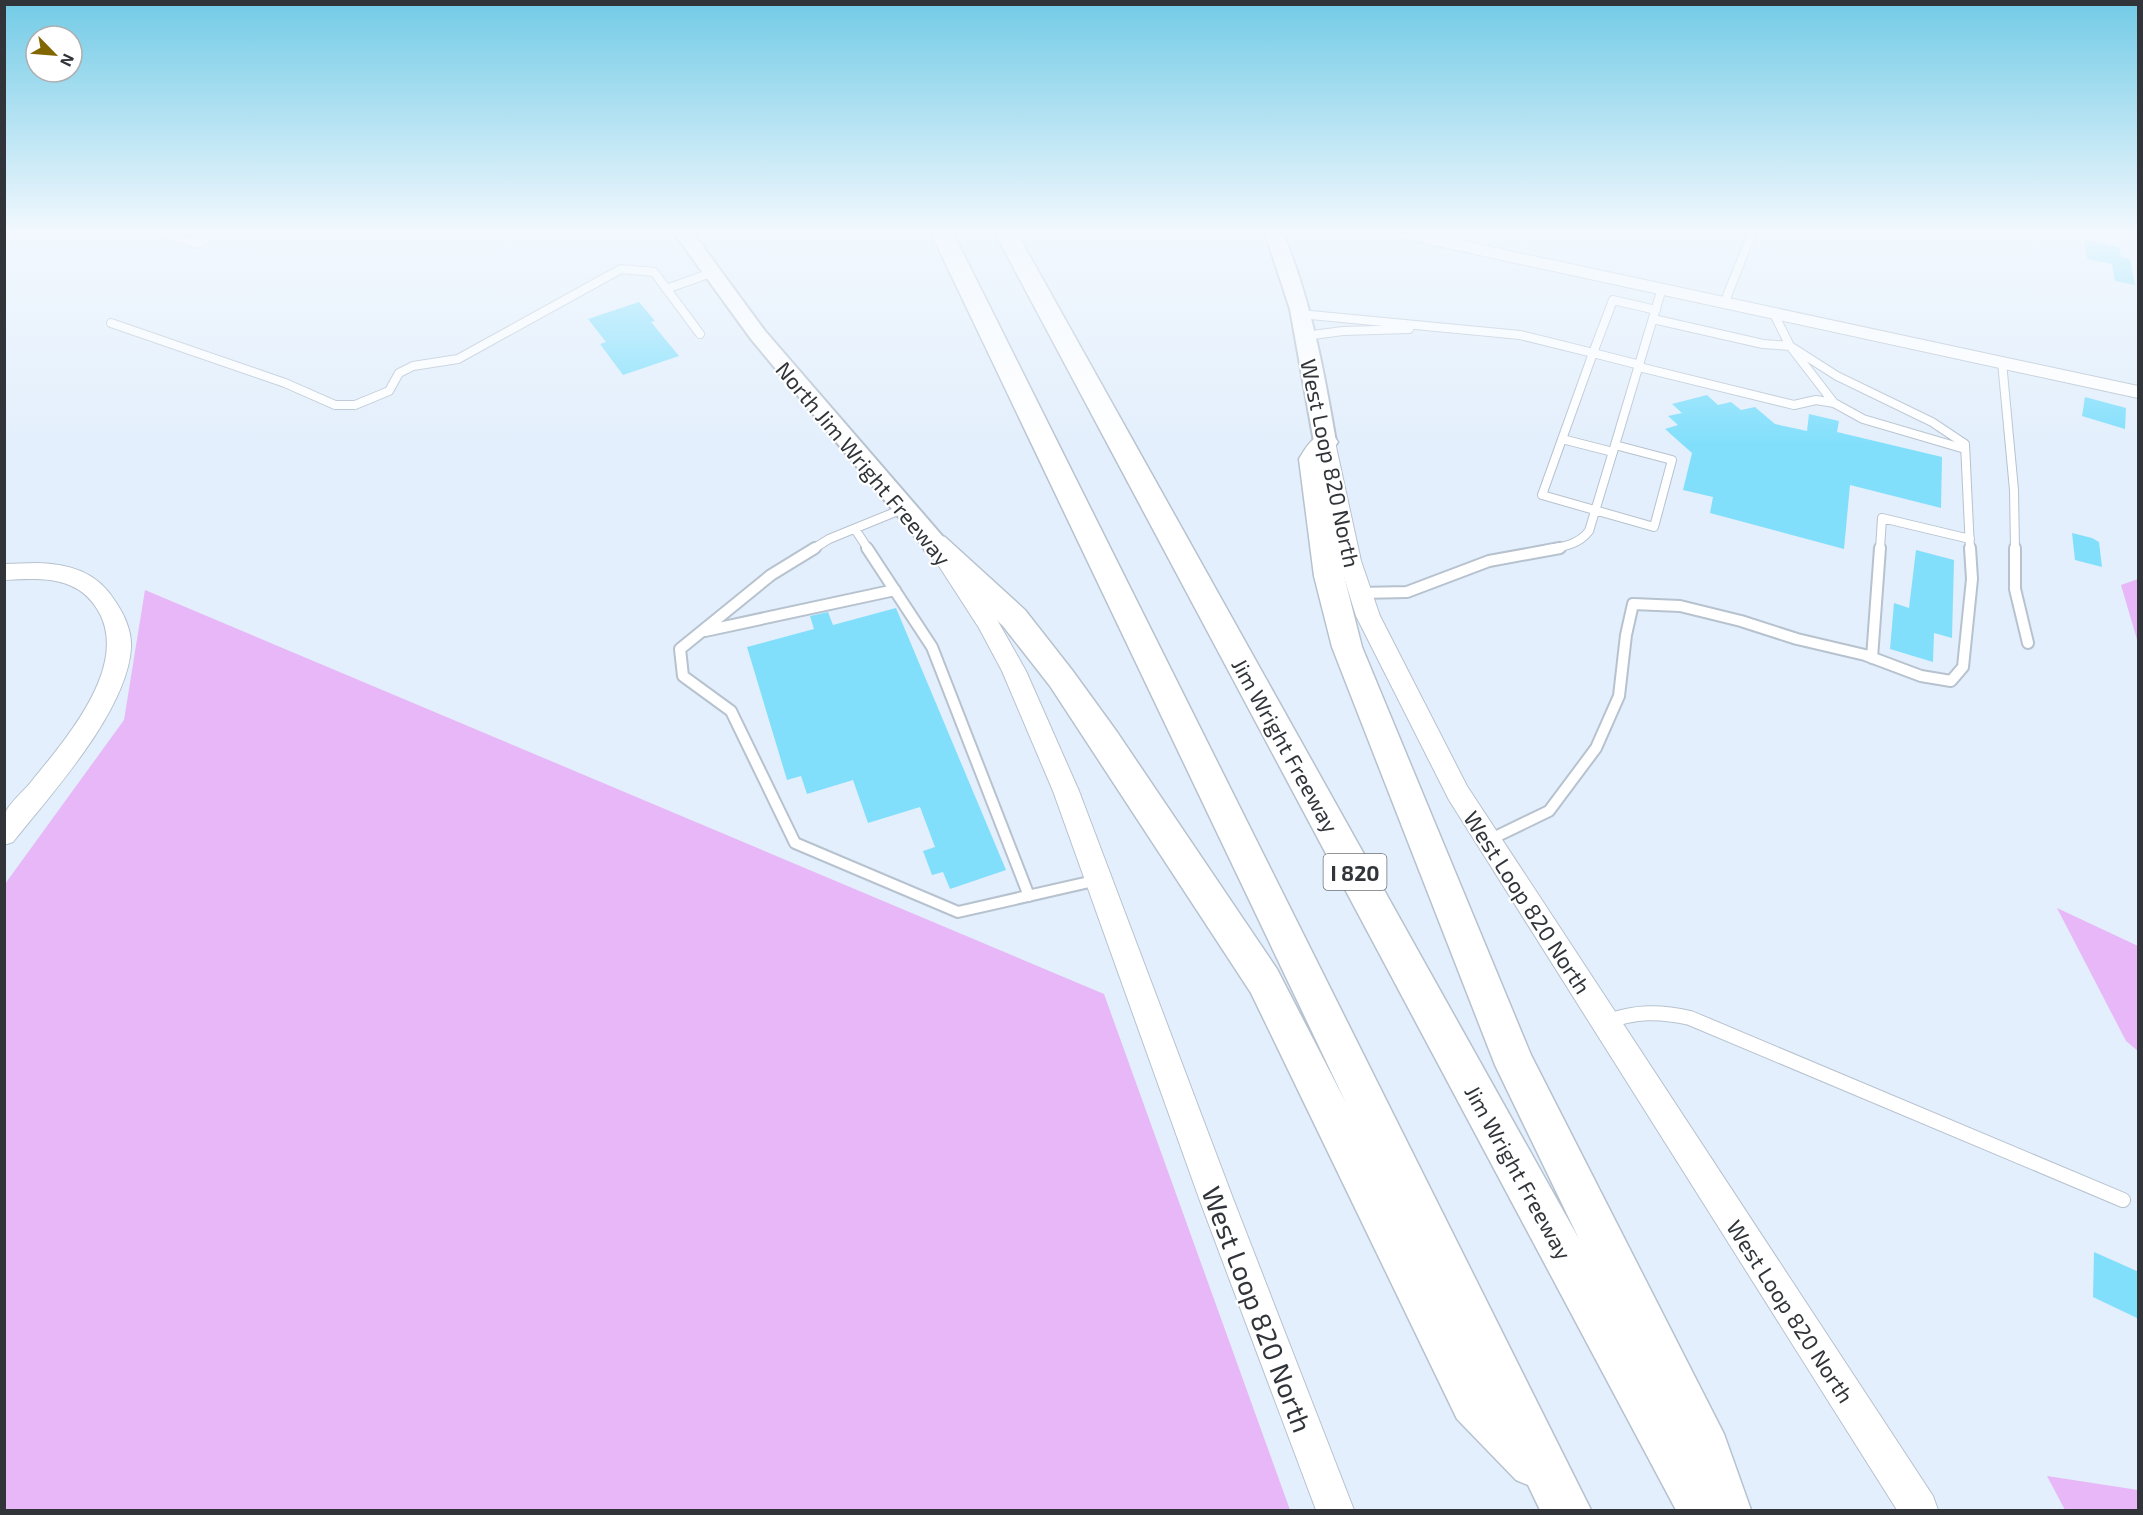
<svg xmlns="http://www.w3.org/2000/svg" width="2143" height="1515" font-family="'Exo 2',sans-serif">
	<rect width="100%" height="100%" fill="#e3effc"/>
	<path fill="#e7b7f7" d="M2138 579V643L2121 585Z
		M145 590 1104 994 1290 1510H5V884L124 720Z
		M2057 908 2138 946V1051L2126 1041Z
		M2047 1476 2138 1490V1510H2065Z"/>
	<path fill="#81dffc" d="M2084 240 2119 247 2121 257 2130 259 2135 285 2115 281 2112 264 2087 259Z
		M639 302 655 321 651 322 679 356 623 375 600 344 606 342 588 319Z
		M1707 395 1718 405 1731 402 1741 410 1755 407 1775 424 1807 431 1809 414 1839 421 1837 432 1942 457 1941 508 1850 485 1844 549 1710 513 1713 497 1683 490 1692 453 1665 429 1678 425 1668 416 1682 413 1672 404Z
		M2085 397 2126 408 2125 429 2082 416Z
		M2072 533 2092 538 2099 542 2102 567 2075 560Z
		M1916 550 1954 560 1952 638 1934 633 1933 662 1890 649 1894 603 1909 608Z
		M896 608 1006 870 950 889 943 872 932 875 923 851 935 847 920 807 868 823 853 780 807 794 801 776 787 780 747 647 814 629 810 616 828 612 833 625Z
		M2094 1252 2139 1272V1319L2093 1297Z"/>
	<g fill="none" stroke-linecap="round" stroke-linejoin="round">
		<defs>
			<path id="service-far2" d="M163 233 197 244 216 233
				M666 289 711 273
				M1725 301 1752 233
				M1773 312 1790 346 1837 376 1932 422 1965 444 1970 549
				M1300 314 1520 335 1593 353 1542 495 1654 527 1672 460 1615 445 1662 288
				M1653 319 1763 344 1790 346 1834 403
				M111 323 285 383 335 405H355L389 391 399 373 413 366 458 359 621 269 654 272 700 334
				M1305 336 1343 331 1409 329
				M2002 362 2014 490 2015 549
				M1640 365 1593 353 1613 300 1656 310
				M1639 367 1794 405 1816 400 1834 403 1863 419 1965 449
				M1562 439 1613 452
				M855 529 868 549
				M813 549 829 539 905 508
				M1548 549C1564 547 1579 544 1589 531L1615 445
				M1880 549 1882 518 1970 539"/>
			<path id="service-far1" d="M815 548 771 575 680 649 683 676 731 711 795 843 958 912 1098 880
				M867 548 932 647 1029 896
				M2015 548V589L2028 643
				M1360 593 1407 592 1489 561 1560 548
				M705 631 895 590
				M1872 658 1880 548
				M1489 840 1549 811 1596 748 1619 696 1626 635 1633 604 1680 606 1741 621 1797 639 1865 655 1921 676 1951 681 1963 667 1972 579 1970 548"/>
			<path id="service" d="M1606 1022C1635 1011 1660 1011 1690 1018L2123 1200"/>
			<path id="tertiary" d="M1393 233H1426L2138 386V398L1401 238Z
				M1325 436 1332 438 1335 442 1361 561 1380 616 1467 786 1933 1496 1938 1510H1897L1449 800 1356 616 1339 561 1315 442 1318 438Z
				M948 555 956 558 996 618 1026 671 1079 791 1234 1201 1354 1510H1316L1200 1201 1053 791 1002 671 979 628 937 563 940 558Z
				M37 563C70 564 97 572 115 601 124 614 132 631 131 648 127 711 52 793 13 842L4 845C4 836 2 821 5 813 10 802 24 791 31 782 64 741 128 669 100 614 80 575 42 578 4 580V564Z"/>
			<path id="secondary" d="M674 233H693L765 331 944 538 947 544 944 550 935 552 926 550 751 339Z
				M1265 233H1283C1311 301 1324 371 1336 442L1333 447 1325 449 1317 447 1314 442 1290 309Z"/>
			<path id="motorway" d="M931 233H953L1591 1510H1540L1528 1485 1516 1480 1457 1419 1251 993 1050 686 1003 626 925 551 921 544 925 537 935 534 945 537 1025 610 1072 670 1117 732 1277 969 1346 1103Z
				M995 233H1017L1579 1239 1495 1065 1332 647 1314 576 1299 459C1308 444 1315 431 1334 436L1338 442 1325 460 1344 576 1362 647 1531 1055 1724 1434 1751 1510H1676Z"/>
		</defs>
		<use href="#service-far2" stroke="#b7c2cf" stroke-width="10"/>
		<use href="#service-far1" stroke="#b7c2cf" stroke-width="14"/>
		<use href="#service" stroke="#b7c2cf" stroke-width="16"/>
		<use href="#tertiary" stroke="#b7c2cf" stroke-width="2"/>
		<use href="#secondary" stroke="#b7c2cf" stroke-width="4"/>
		<use href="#motorway" stroke="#b7c2cf" stroke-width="3"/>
		<use href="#service-far2" stroke="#fff" stroke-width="8"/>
		<use href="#service-far1" stroke="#fff" stroke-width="10"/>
		<use href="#service" stroke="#fff" stroke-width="14"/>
		<use href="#tertiary" fill="#fff" fill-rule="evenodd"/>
		<use href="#secondary" fill="#fff" fill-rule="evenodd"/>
		<use href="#motorway" fill="#fff" fill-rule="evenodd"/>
	</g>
	<linearGradient id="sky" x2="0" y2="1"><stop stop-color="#72cbe6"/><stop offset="0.52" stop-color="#f2f8fe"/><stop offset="1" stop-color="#f2f8fe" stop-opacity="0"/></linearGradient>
	<rect width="2143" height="445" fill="url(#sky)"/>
	<g text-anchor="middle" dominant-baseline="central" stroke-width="4.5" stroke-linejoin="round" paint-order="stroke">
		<rect fill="#fff" stroke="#6f7275" stroke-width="1.5" x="1323.5" y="854" width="63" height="36" rx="4.5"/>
		<g font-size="21" font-weight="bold" fill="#31353a">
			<text x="1355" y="872">I 820</text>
		</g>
		<g font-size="22" fill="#31353a" stroke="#fff">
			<text transform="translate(864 463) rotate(50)">North Jim Wright Freeway</text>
			<text transform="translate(1331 463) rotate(78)">West Loop 820 North</text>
			<text transform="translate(1286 745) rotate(61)">Jim Wright Freeway</text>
			<text transform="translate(1528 902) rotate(57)">West Loop 820 North</text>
			<text transform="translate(1519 1172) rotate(61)">Jim Wright Freeway</text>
			<text transform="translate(1791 1311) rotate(57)">West Loop 820 North</text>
		</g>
		<g font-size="27" fill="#31353a" stroke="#fff">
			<text transform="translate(1258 1309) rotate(69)">West Loop 820 North</text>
		</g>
	</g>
	<rect width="2143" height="1515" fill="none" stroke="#31353a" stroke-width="12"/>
	<g transform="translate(54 54) rotate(115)"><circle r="28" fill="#ffffff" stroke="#adaeb0" stroke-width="1.5"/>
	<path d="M0-4.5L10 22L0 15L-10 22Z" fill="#826700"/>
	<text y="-9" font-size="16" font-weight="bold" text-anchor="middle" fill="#31353a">N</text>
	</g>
</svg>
